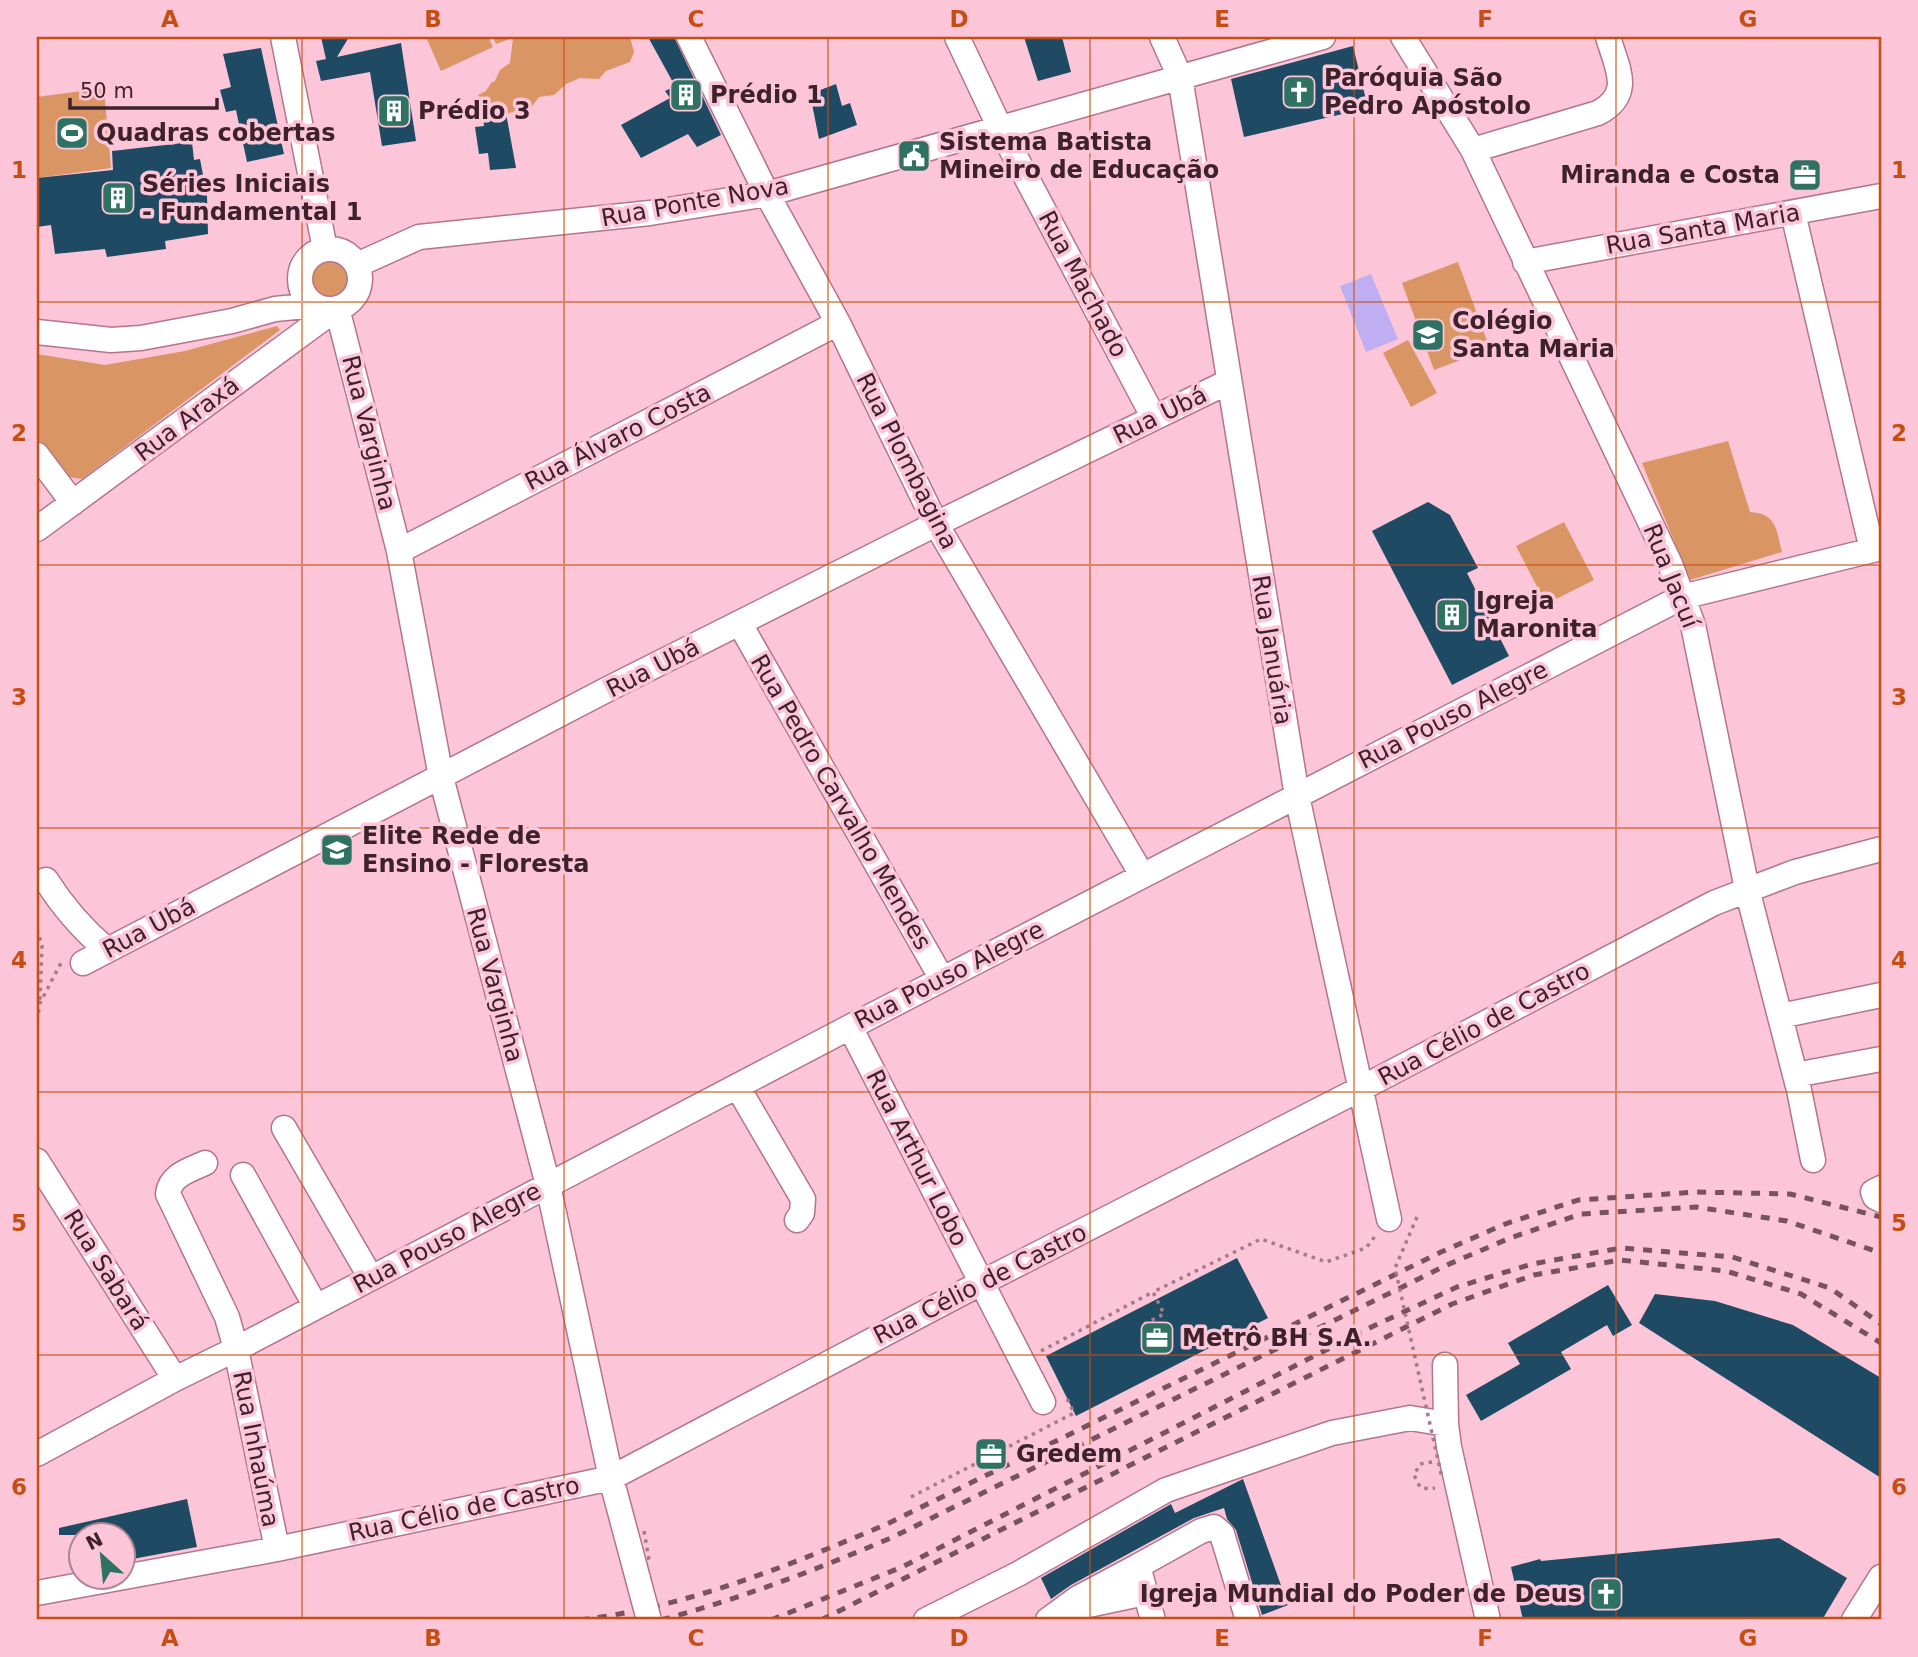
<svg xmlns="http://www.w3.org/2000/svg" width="1918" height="1657" font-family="'DejaVu Sans',sans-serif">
	<rect width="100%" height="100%" fill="#fdc5d8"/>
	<path fill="#d99664" d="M426 37H488L493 47 441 71Z
		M493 37H630L634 52 630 62 606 71 599 79 580 78 566 84 554 95 539 97 530 109C509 113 489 120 478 95L486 91 491 83 495 81 500 70 510 63 513 38 496 44Z
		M104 88 111 168 37 178V97Z
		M307 279a23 23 0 1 1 46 0a23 23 0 1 1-46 0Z
		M1458 262 1490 349 1434 370 1402 283Z
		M277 326 280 330 82 479 60 476 37 440V354L105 365 185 351Z
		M1408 340 1437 393 1411 407 1383 353Z
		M1728 441 1750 512C1777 514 1776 529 1782 552L1690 580 1642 463Z
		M1564 522 1594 580 1546 604 1516 546Z"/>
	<path fill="#c0aef2" d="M1371 274 1398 339 1366 352 1340 286Z"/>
	<path fill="#1e4a64" d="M321 37H349L337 57 401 43 416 141 382 146 370 72 321 81 316 61 326 59Z
		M648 37H674L721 135 697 147 688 134 641 158 621 125 670 98 665 91 675 86Z
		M1024 37H1062L1071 72 1038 81Z
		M1353 46 1368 108 1244 137 1231 79Z
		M261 48 284 154 247 162 236 110 226 112 220 90 231 87 223 54Z
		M836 84 842 106 850 103 857 125 819 139 810 94Z
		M506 113 516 168 490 170 488 153 479 154 475 127 484 126 483 117Z
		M192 142 194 160 200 159 207 196 208 234 165 241 166 249 107 257 105 249 55 254 51 225 37 227V178L113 170 112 151Z
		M1428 502 1450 515 1478 568 1467 573 1509 656 1452 685 1372 531Z
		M1237 1258 1268 1318 1076 1416 1046 1356Z
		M1608 1285 1632 1325 1613 1336 1607 1325 1561 1352 1571 1369 1481 1421 1466 1395 1520 1364 1508 1343Z
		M1655 1294 1715 1301 1793 1325 1881 1378V1478L1639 1323Z
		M1243 1479 1288 1605 1262 1615 1236 1530 1227 1519 1224 1508 1194 1518 1071 1585 1051 1599 1041 1578 1171 1504 1175 1513Z
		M187 1499 197 1547 122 1561V1535H59V1528Z
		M1779 1538 1847 1578 1822 1620H1523L1511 1567 1540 1559 1541 1561Z"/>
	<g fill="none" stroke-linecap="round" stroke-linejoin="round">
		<defs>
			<path id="minor" d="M283 37 325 249
				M689 37 767 194 838 323 936 524 1142 875
				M957 37 1000 128 1154 418
				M1162 37 1180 77 1297 796 1389 1219
				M1403 37 1473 150 1670 564 1693 625 1747 889 1799 1090 1813 1160
				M1473 150 1598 113C1634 94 1617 68 1608 37
				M1793 213 1872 550
				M300 279a30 30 0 1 1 60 0a30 30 0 1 1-60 0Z
				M1525 262 1881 196
				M357 265 419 237 650 213 767 194 1323 37
				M37 332 111 340 141 338 232 321 275 309 315 305
				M37 455 73 503
				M37 529 337 308 399 551 441 777 548 1185 611 1478 638 1579
				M399 551 838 323
				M740 624 942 979
				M46 880C63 907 82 929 107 950
				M83 963 610 688 936 524 1228 382
				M1780 1016 1881 995
				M850 1027 1043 1402
				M1795 1075 1881 1059
				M737 1086 803 1199 802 1213 797 1220
				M284 1128 371 1278
				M37 1161 175 1379
				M205 1163C190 1170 170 1175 168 1194L227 1317 236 1349 277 1549
				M243 1175 316 1307
				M1881 1188 1873 1192 1875 1197 1881 1200
				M1445 1365 1446 1424 1449 1447 1488 1620
				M37 1454 175 1379 236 1349 850 1027 1682 597 1881 548
				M37 1593 277 1549 611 1478 981 1283 1362 1088 1714 903 1795 872 1881 849
				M1079 1607 1145 1593
				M926 1620 1018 1574 1166 1490 1332 1433 1410 1418 1446 1424
				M1048 1620 1078 1598 1138 1566
				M1153 1620 1138 1566 1201 1531 1214 1527 1222 1534 1248 1620
				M1854 1620 1881 1577"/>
		</defs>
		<use href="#minor" stroke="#b5748c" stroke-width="27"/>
		<path stroke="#a57a89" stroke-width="3.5" stroke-dasharray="3.5 5" stroke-linecap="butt" d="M37 929 42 946 40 1000
			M37 1021 40 1003 61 963
			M1144 1324 1164 1314 1153 1292 1261 1239 1326 1262 1366 1248 1376 1235
			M1041 1351 1153 1292
			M1432 1462 1420 1464 1414 1475 1420 1487 1429 1489 1435 1488
			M911 1497 1074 1413 1065 1394"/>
		<use href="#minor" stroke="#fff" stroke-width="24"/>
		<path stroke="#775360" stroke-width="5" stroke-dasharray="9 9" stroke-linecap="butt" d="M580 1620C687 1607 788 1566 887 1524L1441 1252 1505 1224 1578 1200 1697 1192 1790 1194 1881 1217
			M661 1620C742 1598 816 1570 893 1537L1447 1265 1510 1238 1581 1214 1696 1207 1787 1221 1881 1253
			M771 1620 902 1567 1363 1331 1457 1287 1532 1264 1621 1248 1732 1257 1830 1288 1881 1324
			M821 1620 1452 1304 1534 1275 1620 1260 1726 1271 1801 1294 1881 1343"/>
		<defs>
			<path id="minor-bridge" d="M638 1579 649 1620"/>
		</defs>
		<use href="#minor-bridge" stroke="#b5748c" stroke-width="27" stroke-linecap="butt"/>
		<path stroke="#a57a89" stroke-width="3.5" stroke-dasharray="3.5 5" stroke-linecap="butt" d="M1417 1217 1395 1268 1442 1478
			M644 1531 649 1560"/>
		<use href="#minor-bridge" stroke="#fff" stroke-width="24"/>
	</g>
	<path fill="none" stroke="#c64e12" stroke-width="2" stroke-opacity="0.55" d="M302 37V1620M564 37V1620M828 37V1620M1090 37V1620M1354 37V1620M1616 37V1620M37 302H1881M37 565H1881M37 828H1881M37 1092H1881M37 1355H1881"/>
	<defs>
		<symbol id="church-square" viewBox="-11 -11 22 22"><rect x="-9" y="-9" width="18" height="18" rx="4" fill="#2f7263" stroke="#fdc5d8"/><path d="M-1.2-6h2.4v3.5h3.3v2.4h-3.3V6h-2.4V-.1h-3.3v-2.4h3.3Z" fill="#fff"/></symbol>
		<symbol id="building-square" viewBox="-11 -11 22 22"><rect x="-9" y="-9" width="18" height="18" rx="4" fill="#2f7263" stroke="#fdc5d8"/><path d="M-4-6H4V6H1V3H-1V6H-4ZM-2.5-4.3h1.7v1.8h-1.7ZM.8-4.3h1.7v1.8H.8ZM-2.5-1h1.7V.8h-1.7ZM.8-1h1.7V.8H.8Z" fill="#fff"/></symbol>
		<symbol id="stadium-square" viewBox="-11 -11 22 22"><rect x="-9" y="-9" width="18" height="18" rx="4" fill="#2f7263" stroke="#fdc5d8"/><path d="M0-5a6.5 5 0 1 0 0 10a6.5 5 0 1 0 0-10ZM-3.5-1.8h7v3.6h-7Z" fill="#fff"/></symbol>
		<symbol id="civic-square" viewBox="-11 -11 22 22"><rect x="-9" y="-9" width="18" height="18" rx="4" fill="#2f7263" stroke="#fdc5d8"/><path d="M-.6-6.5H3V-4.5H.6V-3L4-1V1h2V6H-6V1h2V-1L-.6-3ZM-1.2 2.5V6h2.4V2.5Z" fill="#fff"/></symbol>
		<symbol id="office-square" viewBox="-11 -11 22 22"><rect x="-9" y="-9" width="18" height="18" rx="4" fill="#2f7263" stroke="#fdc5d8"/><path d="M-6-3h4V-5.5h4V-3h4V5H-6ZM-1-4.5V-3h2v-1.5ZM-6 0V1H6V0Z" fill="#fff"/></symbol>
		<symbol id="school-square" viewBox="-11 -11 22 22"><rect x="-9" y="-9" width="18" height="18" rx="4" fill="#2f7263" stroke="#fdc5d8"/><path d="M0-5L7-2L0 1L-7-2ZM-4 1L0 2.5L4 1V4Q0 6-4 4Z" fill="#fff"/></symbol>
	</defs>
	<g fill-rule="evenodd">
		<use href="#church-square" x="1280" y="73" width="38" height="38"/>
		<use href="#building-square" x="667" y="76" width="38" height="38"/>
		<use href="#building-square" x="375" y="92" width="38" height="38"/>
		<use href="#stadium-square" x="53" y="114" width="38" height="38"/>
		<use href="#civic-square" x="895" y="137" width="38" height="38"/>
		<use href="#office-square" x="1786" y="156" width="38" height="38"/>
		<use href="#building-square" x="99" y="179" width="38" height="38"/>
		<use href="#school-square" x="1409" y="316" width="38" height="38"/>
		<use href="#building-square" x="1433" y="596" width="38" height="38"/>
		<use href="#school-square" x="318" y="831" width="38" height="38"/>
		<use href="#office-square" x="1138" y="1319" width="38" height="38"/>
		<use href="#office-square" x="972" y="1435" width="38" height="38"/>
		<use href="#church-square" x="1587" y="1575" width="38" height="38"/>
	</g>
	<g text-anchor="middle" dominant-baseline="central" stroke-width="7" stroke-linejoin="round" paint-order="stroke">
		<g font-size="24" font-weight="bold" fill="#3d222c" stroke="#fdc5d8" text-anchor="start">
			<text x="1324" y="78">Paróquia São<tspan x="1324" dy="28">Pedro Apóstolo</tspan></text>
			<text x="710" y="95">Prédio 1</text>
			<text x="418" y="111">Prédio 3</text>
			<text x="96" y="133">Quadras cobertas</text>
			<text x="939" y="142">Sistema Batista<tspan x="939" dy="28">Mineiro de Educação</tspan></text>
			<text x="1780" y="175" text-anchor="end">Miranda e Costa</text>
			<text x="142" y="184">Séries Iniciais<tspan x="142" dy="28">- Fundamental 1</tspan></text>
			<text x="1452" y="321">Colégio<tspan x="1452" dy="28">Santa Maria</tspan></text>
			<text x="1476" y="601">Igreja<tspan x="1476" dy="28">Maronita</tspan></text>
			<text x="362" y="836">Elite Rede de<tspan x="362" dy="28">Ensino - Floresta</tspan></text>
			<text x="1182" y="1338">Metrô BH S.A.</text>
			<text x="1016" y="1454">Gredem</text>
			<text x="1582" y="1594" text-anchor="end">Igreja Mundial do Poder de Deus</text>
		</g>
		<g font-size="24" fill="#3d222c" stroke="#fdc5d8">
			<text transform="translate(695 202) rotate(-10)">Rua Ponte Nova</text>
			<text transform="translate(1703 229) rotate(-10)">Rua Santa Maria</text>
			<text transform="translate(1083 284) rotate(62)">Rua Machado</text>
			<text transform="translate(1160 415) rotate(-26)">Rua Ubá</text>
			<text transform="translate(187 419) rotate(-37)">Rua Araxá</text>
			<text transform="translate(369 433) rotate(76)">Rua Varginha</text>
			<text transform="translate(618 437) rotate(-27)">Rua Álvaro Costa</text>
			<text transform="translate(907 461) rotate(63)">Rua Plombagina</text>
			<text transform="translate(1671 576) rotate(68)">Rua Jacuí</text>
			<text transform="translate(1272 650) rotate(81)">Rua Januária</text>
			<text transform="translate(653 668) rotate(-27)">Rua Ubá</text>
			<text transform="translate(1453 715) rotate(-27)">Rua Pouso Alegre</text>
			<text transform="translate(841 802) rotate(60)">Rua Pedro Carvalho Mendes</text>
			<text transform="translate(149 928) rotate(-28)">Rua Ubá</text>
			<text transform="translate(949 975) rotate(-27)">Rua Pouso Alegre</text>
			<text transform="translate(495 985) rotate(75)">Rua Varginha</text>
			<text transform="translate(1484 1024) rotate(-28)">Rua Célio de Castro</text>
			<text transform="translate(917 1158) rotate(63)">Rua Arthur Lobo</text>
			<text transform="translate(447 1238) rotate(-28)">Rua Pouso Alegre</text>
			<text transform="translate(106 1270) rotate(58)">Rua Sabará</text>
			<text transform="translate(980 1284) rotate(-27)">Rua Célio de Castro</text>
			<text transform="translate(256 1449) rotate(79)">Rua Inhaúma</text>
			<text transform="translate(464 1509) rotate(-12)">Rua Célio de Castro</text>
		</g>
	</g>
	<rect width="1918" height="1657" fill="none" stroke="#fdc5d8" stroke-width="77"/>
	<g transform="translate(102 1556) rotate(333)"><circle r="33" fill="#fdc5d8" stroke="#b08493" stroke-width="2"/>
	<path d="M0-5L12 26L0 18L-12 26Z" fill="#2f7263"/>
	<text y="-10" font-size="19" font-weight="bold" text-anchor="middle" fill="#3d222c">N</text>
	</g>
	<path d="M70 98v10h147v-10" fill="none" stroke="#3d222c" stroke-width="3.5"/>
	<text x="80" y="98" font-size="21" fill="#3d222c" stroke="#fdc5d8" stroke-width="5" paint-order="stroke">50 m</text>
	<rect x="38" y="38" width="1842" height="1580" fill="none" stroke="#c64e12" stroke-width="2.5"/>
	<g font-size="23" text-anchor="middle" font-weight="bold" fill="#c64e12">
		<text x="170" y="27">A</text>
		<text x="433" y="27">B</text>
		<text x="696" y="27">C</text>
		<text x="959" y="27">D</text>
		<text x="1222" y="27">E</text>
		<text x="1485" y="27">F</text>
		<text x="1748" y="27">G</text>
		<text x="19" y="178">1</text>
		<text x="1899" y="178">1</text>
		<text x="19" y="441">2</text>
		<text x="1899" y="441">2</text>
		<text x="19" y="705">3</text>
		<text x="1899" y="705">3</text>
		<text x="19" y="968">4</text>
		<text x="1899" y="968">4</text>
		<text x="19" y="1231">5</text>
		<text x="1899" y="1231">5</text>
		<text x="19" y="1495">6</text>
		<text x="1899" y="1495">6</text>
		<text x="170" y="1646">A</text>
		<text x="433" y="1646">B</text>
		<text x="696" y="1646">C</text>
		<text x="959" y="1646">D</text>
		<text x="1222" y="1646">E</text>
		<text x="1485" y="1646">F</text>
		<text x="1748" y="1646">G</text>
	</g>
</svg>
